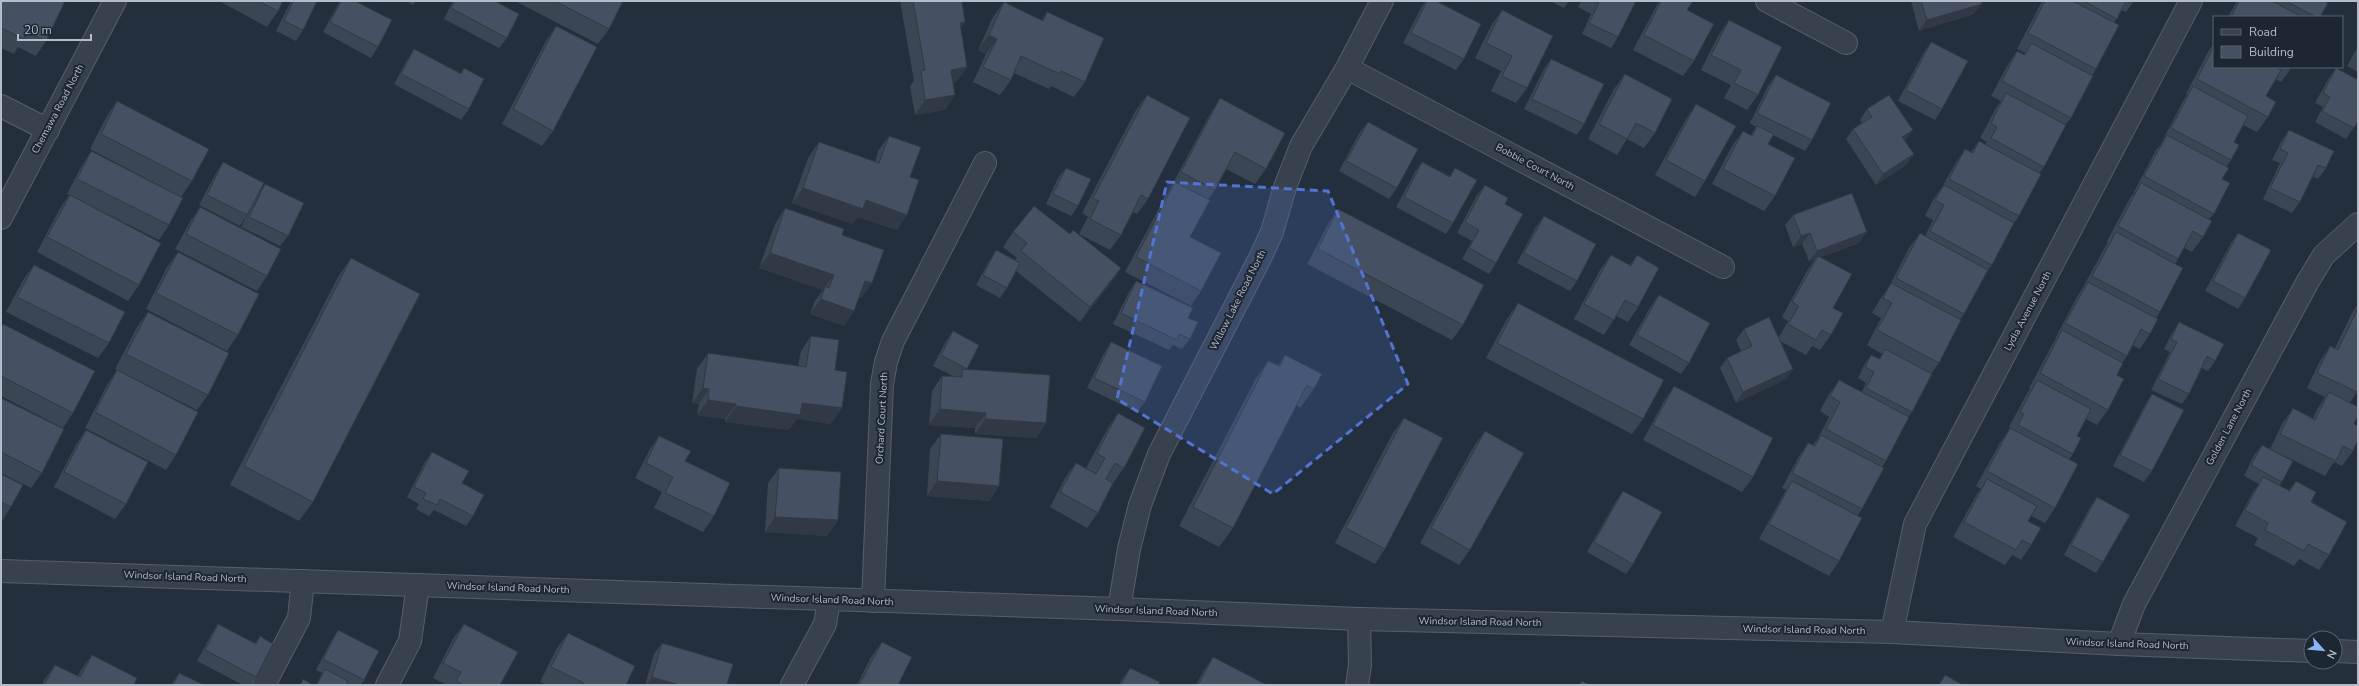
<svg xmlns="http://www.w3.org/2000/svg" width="2359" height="686" font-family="'Nunito Sans',sans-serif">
	<rect width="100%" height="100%" fill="#242f3e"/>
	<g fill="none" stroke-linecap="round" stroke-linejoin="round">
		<defs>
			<path id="minor" d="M1767 1 1846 43
				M1347 68 1723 267
				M1 106 48 130
				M873 601 882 384 886 362 893 341 985 163
				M1119 609 1129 549 1140 505 1159 454 1260 258 1272 232 1285 187 1301 146 1347 68 1382 1
				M1892 632 1915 524 2191 1
				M2119 644 2134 604 2308 281 2324 255 2358 224
				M264 685 299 618 303 581
				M387 685 410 641 418 585
				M792 685 825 624 829 600
				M1357 685 1360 665 1359 619"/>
			<path id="tertiary" d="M1 218 115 1
				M1 571 1119 609 1359 619 1892 632 2119 644 2311 651
				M2335 651 2358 652"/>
		</defs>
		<use href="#minor" stroke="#565f6c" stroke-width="24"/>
		<use href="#tertiary" stroke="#565f6c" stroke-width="24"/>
		<use href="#minor" stroke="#38414e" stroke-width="22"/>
		<use href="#tertiary" stroke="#38414e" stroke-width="22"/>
	</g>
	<path fill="#3b4654" d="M1 1H65L46 41 36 56 18 47 14 54 1 48Z
		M219 1H283L278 11 267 27Z
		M291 1H317L303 30 296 41 276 31Z
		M340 1H355L378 47 371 58 323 32 337 6Z
		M406 1H416L413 5Z
		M453 1H495L507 38 499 48 444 19Z
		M515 1H623L609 29 598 44Z
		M900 1H962L961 29 967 67 956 82 953 83 945 110 915 115 910 86 914 81Z
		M1426 1H1436L1464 59 1456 70 1403 43 1421 8Z
		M1550 1H1569L1564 8Z
		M1581 1H1636L1618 37 1611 48 1582 34 1591 14 1578 7Z
		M1659 1H1693L1687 10 1694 61 1683 76 1633 50Z
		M1911 1H1981L1974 14 1919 31Z
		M2043 1H2134L2126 12 2121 10 2114 23 2096 69 2092 76 2071 118 2066 124 2044 167 2039 173 2019 216 2014 223 1992 265 1988 270 1964 314 1960 320 1939 363 1931 374 1912 412 1908 417 1886 461 1882 467 1862 509 1857 516 1839 561 1829 576 1759 539 1782 497 1786 490 1782 488 1798 458 1808 443 1813 445 1817 440 1829 417 1820 411 1828 396 1839 380 1862 392 1866 383 1858 378 1864 365 1871 355 1879 359 1882 354 1867 345 1881 318 1872 313 1881 298 1890 285 1909 248 1920 233 1925 236 1933 220 1925 216 1933 200 1942 187 1955 164 1965 149 1971 152 1979 141 1985 145 1987 142 1980 138 1996 108 2001 101 1991 96 2007 66 2017 51 2023 55 2025 53 2017 49 2040 5Z
		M2237 1H2324L2320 17H2228Z
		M1004 2 1042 20 1047 12 1085 82 1074 97 1051 86 1049 89 1014 73 1011 80 1000 95 973 82 986 54 978 50 993 17Z
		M1502 10 1527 88 1516 103 1491 91 1501 71 1475 58 1491 26Z
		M1729 20 1758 95 1747 110 1724 98 1731 85 1701 70 1718 36Z
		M556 26 553 131 542 146 502 124 546 41Z
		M1931 42 1942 109 1935 120 1898 101 1924 52Z
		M2214 43V67H2292L2281 82 2276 79 2266 96 2268 117 2257 132 2243 125 2234 142 2231 160 2226 167 2214 214 2209 219 2203 237 2192 252 2184 248 2178 259 2175 264 2160 312 2156 318 2150 334 2140 349 2132 345 2127 356 2122 363 2117 375 2108 410 2097 425 2086 419 2077 436 2073 454 2069 460 2055 508 2045 523 2031 516 2028 521 2031 545 2021 560 2012 555 2005 565 1953 537 1977 494 1981 489 1976 486 2000 443 2010 428 2009 427 2026 395 2030 389 2029 388 2052 345 2056 339H2055L2077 297 2082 289 2105 247 2108 242 2107 241 2130 198 2135 192H2134L2156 150 2161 144 2183 101 2187 95 2186 94 2208 52Z
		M2358 46V72L2347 66Z
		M414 49 461 73 464 68 469 109 461 120 394 84 407 60Z
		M1551 59 1584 124 1577 135 1524 109 1544 69Z
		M2336 68 2357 79 2358 78V125L2356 124 2346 139 2315 122 2323 107 2315 103 2329 78Z
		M1625 74 1655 133 1644 148 1627 139 1617 155 1588 139 1614 89Z
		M1776 75 1812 140 1805 151 1773 135 1768 144 1775 196 1764 211 1712 184 1732 146 1743 131 1751 135 1756 127 1750 123 1768 86Z
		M1147 95 1148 199 1137 214 1133 212 1121 235 1110 250 1079 234 1088 217 1082 213 1136 110Z
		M1220 98 1266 169 1255 184 1226 169 1215 190 1209 199 1190 237 1201 291 1191 306 1125 272 1165 197 1171 188V187L1210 114Z
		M117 101 192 181 181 197 90 149 107 116Z
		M1696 104 1705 181 1695 197 1655 175 1686 119Z
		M1867 109 1905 141 1914 154 1906 165 1876 185 1846 139 1853 129 1862 123 1860 120Z
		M1368 122 1397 188 1389 199 1339 171 1360 132Z
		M2289 130 2326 168 2318 179 2312 176 2300 202 2292 213 2263 199 2280 163 2272 160 2282 140Z
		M889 136 910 177 897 230 858 217 852 224 792 203 808 158 819 142 875 162 878 151Z
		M91 151 169 225 159 240 95 208 139 285 128 301 37 252 59 210 69 195 67 194 81 167Z
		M223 162 258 194 265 184 288 236 280 246 241 227 250 209 247 215 240 226 199 205 216 173Z
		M1422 162 1450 176 1455 168 1453 223 1446 234 1396 207 1415 172Z
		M1066 168 1078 206 1071 216 1046 204 1058 178Z
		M1485 185 1505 204 1496 263 1489 274 1462 259 1472 241 1457 233 1477 195Z
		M200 207 267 276 257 291 175 249 190 222Z
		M785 208 842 235 861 298H859L844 326 810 314 815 301 823 290 759 268 775 224Z
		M1338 209 1463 325 1452 340 1307 264 1328 224Z
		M1793 215 1859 243 1821 257 1833 308 1831 335 1820 350 1812 346 1806 355 1780 341 1793 369 1786 379 1736 403 1720 368 1727 358 1741 351 1736 340 1744 329 1779 337 1788 321 1782 317 1807 271 1815 259 1809 261 1802 244 1793 247 1785 225Z
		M1544 216 1577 281 1570 291 1517 263 1536 227Z
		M1013 232 1070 234 1121 268 1110 284 1080 322 1016 271 1007 288 1000 298 976 285 989 261 996 250 1015 260 1017 258 1003 247Z
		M2238 233 2245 298 2238 309 2205 291 2231 243Z
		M178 252 238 335 227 351 146 309 167 267Z
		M1611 255 1630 265 1637 255 1638 307 1628 322 1616 316 1604 335 1574 319 1600 270Z
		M351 258 313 502 299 521 230 485 338 277Z
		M34 265 109 343 98 358 6 312 23 280Z
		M1136 281 1188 318 1190 339 1182 349 1173 345 1169 350 1113 324 1129 292Z
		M1659 295 1689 363 1681 374 1629 345 1651 306Z
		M1518 303 1643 419 1632 434 1486 358 1507 319Z
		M2358 304V390L2350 403 2354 424 2353 451 2342 466 2334 462 2325 476 2270 449 2282 424 2293 408 2313 418 2318 408 2325 397 2307 388 2320 361 2330 346 2335 348 2352 313Z
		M148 312 208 395 197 410 115 369 137 327Z
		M2179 322 2215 361 2208 371 2202 368 2189 394 2182 404 2151 390 2170 352 2164 349 2172 333Z
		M3 324 73 413 63 428 1 396V327Z
		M953 331 979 345 966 369 1046 423 1036 438 975 434V428L929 425 932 391 942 376 955 377 933 366 946 341Z
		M811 336 835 370 831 424 797 419 789 430 725 422V419L697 415 699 404 692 403 697 369 708 353 798 366 801 351Z
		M1111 342 1145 402 1137 412 1087 388 1104 353Z
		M1285 355 1314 389 1300 408 1296 405 1233 528 1219 547 1179 526 1255 380 1268 361 1278 366Z
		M117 370 176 455 166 470 85 428 107 385Z
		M1674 386 1753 477 1742 492 1643 440 1664 401Z
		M2152 394V471L2144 482 2113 466 2145 405Z
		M1 398 42 473 31 488 1 473Z
		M1118 413 1124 468 1113 483 1106 479 1098 513 1087 528 1050 507 1065 478 1076 463 1094 473 1086 468 1108 428Z
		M1404 418 1385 549 1375 564 1335 543 1393 433Z
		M86 430 126 504 115 519 54 487 76 445Z
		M1485 431 1470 550 1459 565 1420 543 1474 446Z
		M941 434 999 486 989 501 927 496 930 449Z
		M659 436 714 516 703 532 654 508 662 492 635 478 649 451Z
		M2262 445 2282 482 2279 486 2288 491 2296 481 2311 502 2329 555 2319 570 2299 559 2294 566 2254 545 2258 538 2235 526 2253 492 2259 484 2244 476 2254 455Z
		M432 452 462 483 473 516 466 526 434 510 429 516 416 509 419 504 407 497 425 462Z
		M779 468 838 520 827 536 765 532 768 483Z
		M1 474 11 507 1 522Z
		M1623 491 1633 564 1626 574 1587 552 1616 501Z
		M2097 497 2103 562 2096 573 2064 555 2090 507Z
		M218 624 255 643 260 636 256 677 250 685H243L197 661 211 635Z
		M464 624 500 685H447L433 678 453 639Z
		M338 630 364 680 361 685H316L322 673 316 670 331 641Z
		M568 633 626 685H547L540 682 557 648Z
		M882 642 898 685H857L871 657Z
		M662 643 727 685H645L654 654Z
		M92 655 134 685H42L44 680 55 665 78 676 81 670Z
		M1213 657 1267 685H1196L1203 672Z
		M1130 668 1158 685H1119L1123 678Z
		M179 673 204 685H171Z"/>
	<path fill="#303945" d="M1982 4 1974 14 1919 31 1927 20Z
		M965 22 955 38 960 23Z
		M989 35 997 39 986 54 978 50Z
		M967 67 956 82 941 85 951 70Z
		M955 95 945 110 915 115 925 100Z
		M1913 130 1905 141 1895 148 1902 137Z
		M1914 154 1906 165 1876 185 1883 174Z
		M803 188 866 200 907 215 897 230 858 217 852 224 792 203Z
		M1867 232 1859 243 1816 259 1818 256 1815 259 1809 261 1817 251Z
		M1810 233 1802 244 1793 247 1801 236Z
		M770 253 834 275 823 290 759 268Z
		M1121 268 1110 284 1080 322 1090 307Z
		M865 281 872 283 861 298 854 296Z
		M821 299 854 311 844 326 810 314Z
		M1793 369 1786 379 1736 403 1743 392Z
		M703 388 709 389 699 404 692 403Z
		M708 400 736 404 725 419 697 415Z
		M802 403 842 408 831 424 797 419 789 430 725 422 736 406Z
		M940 409 986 413 975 428 929 425Z
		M985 419 1046 423 1036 438 975 434Z
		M937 481 999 486 989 501 927 496Z
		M775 517 838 520 827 536 765 532Z
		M652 677 679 685H646Z"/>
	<path fill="#455162" stroke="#303945" d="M2 1H65L46 41 28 32 24 39 1 28V3Z
		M258 1H283L278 11Z
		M293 1H317L303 30 284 21Z
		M341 1H355L392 20 378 47 330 22Z
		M455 1H495L519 14 507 38 451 8Z
		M555 1H623L609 29Z
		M913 1H962L965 22 960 23 967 67 951 70 955 95 925 100 921 71 925 70Z
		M1427 1H1436L1481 24 1464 59 1411 33Z
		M1594 1H1636L1618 37 1589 23 1599 3Z
		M1661 1H1693L1687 10 1714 24 1694 61 1644 35Z
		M1921 1H1981L1982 4 1927 20Z
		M2045 1H2073L2119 25 2096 69 2028 33Z
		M2084 1H2126L2117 19Z
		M2239 1H2272L2302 17H2231Z
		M2286 1H2324L2328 3 2320 17H2316Z
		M1004 2 1043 21 1047 12 1104 38 1085 82 1061 71 1060 74 1021 56 1011 80 983 67 997 39 989 35Z
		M1502 10 1553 36 1527 88 1502 76 1512 56 1486 43Z
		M1729 20 1782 47 1758 95 1734 83 1741 70 1711 55Z
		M556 26 597 47 553 131 513 109Z
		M1931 42 1968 61 1942 109 1906 90Z
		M2031 43 2093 76 2071 118 2002 81 2017 51 2025 55Z
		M2214 46V67H2275L2281 70 2266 96 2276 102 2268 117 2197 79Z
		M414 49 461 74 464 68 484 79 469 109 401 74Z
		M1551 59 1604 84 1584 124 1532 99Z
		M2336 68 2358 80V121L2354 128 2322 111 2330 97 2323 93Z
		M1625 74 1672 99 1655 133 1636 123 1627 139 1599 124Z
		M1776 75 1831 103 1812 140 1757 113Z
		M2193 86 2248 116 2234 142 2239 145 2231 160 2171 128Z
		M2006 93 2066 125 2044 167 1991 138 1997 127 1991 123Z
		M1147 95 1190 118 1148 199 1141 195 1121 235 1090 219 1099 201 1093 198Z
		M1889 95 1913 130 1902 137 1914 154 1883 174 1853 129 1872 117 1867 109Z
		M1220 98 1285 133 1266 169 1235 152 1215 190 1181 172Z
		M117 101 209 149 192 181 101 134Z
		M1696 104 1736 126 1705 181 1666 160Z
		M1368 122 1418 149 1397 188 1346 161Z
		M1757 126 1774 134 1768 144 1795 158 1775 196 1723 169 1743 131 1752 136Z
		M2289 130 2334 151 2326 168 2318 165 2300 202 2270 188 2288 153 2280 149Z
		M2167 135 2229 168 2222 179 2230 183 2214 214 2144 176Z
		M889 136 921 147 910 177 919 180 907 215 866 200 863 209 803 188 819 142 879 163Z
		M1979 141 2041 174 2019 216 1949 179 1965 149 1973 153Z
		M91 151 183 198 169 225 77 179Z
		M223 162 264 183 247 215 207 195Z
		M1422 162 1450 177 1455 168 1477 180 1453 223 1404 197Z
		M1066 168 1091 179 1078 206 1053 194Z
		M1175 182 1210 200 1190 237 1221 253 1201 291 1136 257Z
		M2141 183 2212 221 2203 237 2193 231 2178 259 2118 226Z
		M265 184 304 203 288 236 249 217Z
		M1485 185 1508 198 1505 204 1523 214 1496 263 1469 248 1479 230 1465 222Z
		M1944 185 2014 223 1992 265 1930 231 1944 205 1935 200Z
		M1852 193 1867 232 1817 251 1810 233 1801 236 1793 215Z
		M70 195 161 243 139 285 47 237Z
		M1034 206 1070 234 1073 230 1121 268 1090 307 1021 251 1027 243 1013 232Z
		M200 207 281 249 267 276 186 234Z
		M785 208 844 229 842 235 884 250 872 283 865 281 854 311 821 299 825 286 829 288 834 275 770 253Z
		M1338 209 1484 285 1463 325 1318 249Z
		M1544 216 1596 244 1577 281 1524 253Z
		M2116 232 2183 268 2160 312 2092 276Z
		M1920 233 1988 270 1964 314 1896 278Z
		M2238 233 2271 250 2245 298 2213 281Z
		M996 250 1020 263 1007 288 983 275Z
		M178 252 259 294 238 335 156 293Z
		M1611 255 1631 266 1637 255 1659 268 1638 307 1625 300 1614 320 1584 304Z
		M1818 256 1852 274 1833 308 1843 313 1831 335 1822 330 1816 340 1788 324 1799 306 1792 302Z
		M351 258 420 294 313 502 244 466Z
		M34 265 125 312 109 343 17 297Z
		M1136 281 1193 308 1188 318 1198 322 1190 339 1179 334 1177 340 1121 313Z
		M2088 282 2158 319 2150 334 2141 329 2127 356 2065 323Z
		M1891 283 1961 320 1939 363 1877 330 1892 303 1883 298Z
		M1659 295 1710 323 1689 363 1637 335Z
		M1518 303 1664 380 1643 419 1497 343Z
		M2358 308V390L2357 392 2317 373 2330 346 2338 350Z
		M148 312 229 353 208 395 126 354Z
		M1769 317 1793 369 1743 392 1727 358 1752 346 1744 329Z
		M2179 322 2224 344 2215 361 2207 356 2189 394 2158 379 2177 342 2171 339Z
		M3 324 95 371 73 413 1 376V328Z
		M2062 330 2123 363 2117 375 2124 379 2108 410 2040 373Z
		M953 331 979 345 967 369 941 355Z
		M811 336 839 340 835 370 847 372 842 408 802 403 800 415 736 406V404L708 400 709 389 703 388 708 353 806 367Z
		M1111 342 1162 366 1145 402 1094 378Z
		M1885 349 1932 374 1912 412 1866 388 1874 372 1865 367 1871 355 1880 359Z
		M1285 355 1322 374 1314 389 1307 385 1233 528 1193 507 1268 361 1280 366Z
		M962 369 1050 375 1046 423 985 419 986 413 940 409 942 376 962 377Z
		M117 370 198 412 176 455 95 412Z
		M1839 380 1909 417 1886 461 1826 429 1840 402 1830 396Z
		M2037 380 2091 409 2077 436 2081 438 2073 454 2018 425 2024 414 2020 412Z
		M1674 386 1773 438 1753 477 1653 425Z
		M2329 392 2358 407V415L2354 424 2358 426V440L2353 451 2343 446 2336 461 2280 434 2293 408 2315 420Z
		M2152 394 2184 410 2152 471 2120 455Z
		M1 398 64 429 42 473 1 452Z
		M1118 413 1145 428 1124 468 1115 463 1106 479 1113 483 1098 513 1060 492 1076 463 1096 474 1105 458 1097 453Z
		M1404 418 1443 438 1385 549 1346 528Z
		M2010 428 2078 464 2055 508 1987 471Z
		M86 430 148 462 126 504 64 472Z
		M1485 431 1524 453 1470 550 1431 528Z
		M941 434 1003 439 999 486 937 481Z
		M1821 435 1884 468 1862 509 1792 473 1808 443 1815 446Z
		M659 436 691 451 685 461 730 483 714 516 665 493 673 477 646 463Z
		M2262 445 2293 461 2282 482 2251 465Z
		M432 452 469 471 462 483 484 495 473 516 440 499 437 505 423 499 426 493 414 487Z
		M779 468 841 472 838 520 775 517Z
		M1 474 23 485 11 507 1 502Z
		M2263 477 2290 491 2296 481 2316 492 2311 502 2347 522 2329 555 2308 544 2304 551 2265 530 2268 523 2245 510Z
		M1987 479 2037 506 2028 521 2041 528 2031 545 2022 540 2016 550 1964 522Z
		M1792 481 1862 518 1839 561 1769 524Z
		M1623 491 1662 512 1633 564 1594 542Z
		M2097 497 2130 515 2103 562 2071 545Z
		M218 624 256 644 260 636 273 644 256 677 205 650Z
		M464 624 518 652 500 685H463L456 681 461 672 443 663Z
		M338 630 379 651 364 680 323 659Z
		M568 633 635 666 626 685H583L584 683 551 667Z
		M882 642 912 657 898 685H859Z
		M662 643 733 664 727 685H679L652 677Z
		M92 655 137 678 134 685H44L55 665 80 677Z
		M1213 657 1267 685H1198Z
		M1130 668 1160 682 1158 685H1121Z
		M325 669 348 681 346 685H317Z
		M179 673 204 685H173Z
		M1945 675 1963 685H1939Z
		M303 679 313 685H300Z
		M1582 681 1590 685H1579Z"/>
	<path fill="#5274d3" fill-opacity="0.2" stroke="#5274d3" stroke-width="3" stroke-dasharray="8 5" stroke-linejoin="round" d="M1167 182 1328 191 1408 384 1273 494 1117 399Z"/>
	<g text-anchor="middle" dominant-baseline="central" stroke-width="4" stroke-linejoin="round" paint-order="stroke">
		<g font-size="10" fill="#b4bcc9" stroke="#1d2633">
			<text transform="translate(58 109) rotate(-62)">Chemawa Road North</text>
			<text transform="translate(1535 167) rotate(28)">Bobbie Court North</text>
			<text transform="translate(1238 300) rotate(-63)">Willow Lake Road North</text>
			<text transform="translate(2028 311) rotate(-62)">Lydia Avenue North</text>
			<text transform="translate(882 418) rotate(-87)">Orchard Court North</text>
			<text transform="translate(2229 427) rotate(-62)">Golden Lane North</text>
			<text transform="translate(185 577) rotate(2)">Windsor Island Road North</text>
			<text transform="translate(508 588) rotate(2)">Windsor Island Road North</text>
			<text transform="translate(832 600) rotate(2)">Windsor Island Road North</text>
			<text transform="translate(1156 611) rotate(2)">Windsor Island Road North</text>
			<text transform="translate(1480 622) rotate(1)">Windsor Island Road North</text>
			<text transform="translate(1804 630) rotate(1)">Windsor Island Road North</text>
			<text transform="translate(2127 644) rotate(2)">Windsor Island Road North</text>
		</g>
	</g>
	<rect width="2359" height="686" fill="none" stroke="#b4bcc9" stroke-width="4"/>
	<rect x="2213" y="16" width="130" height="52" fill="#1d2633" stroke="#59626f"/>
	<rect x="2221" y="29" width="20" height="6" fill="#38414e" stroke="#59626f"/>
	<text x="2249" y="36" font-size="12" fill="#b4bcc9">Road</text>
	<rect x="2221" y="46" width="20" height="12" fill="#455162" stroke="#59626f"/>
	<text x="2249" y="56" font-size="12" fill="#b4bcc9">Building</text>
	<g transform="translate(2323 650) rotate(117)"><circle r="19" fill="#1d2633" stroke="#59626f"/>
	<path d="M0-3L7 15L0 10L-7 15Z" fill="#8ab4f8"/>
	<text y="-6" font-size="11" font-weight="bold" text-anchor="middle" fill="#b4bcc9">N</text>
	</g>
	<path d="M18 34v6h73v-6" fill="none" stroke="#b4bcc9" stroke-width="2"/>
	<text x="24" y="34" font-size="12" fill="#b4bcc9" stroke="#1d2633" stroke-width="3" paint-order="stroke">20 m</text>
</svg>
